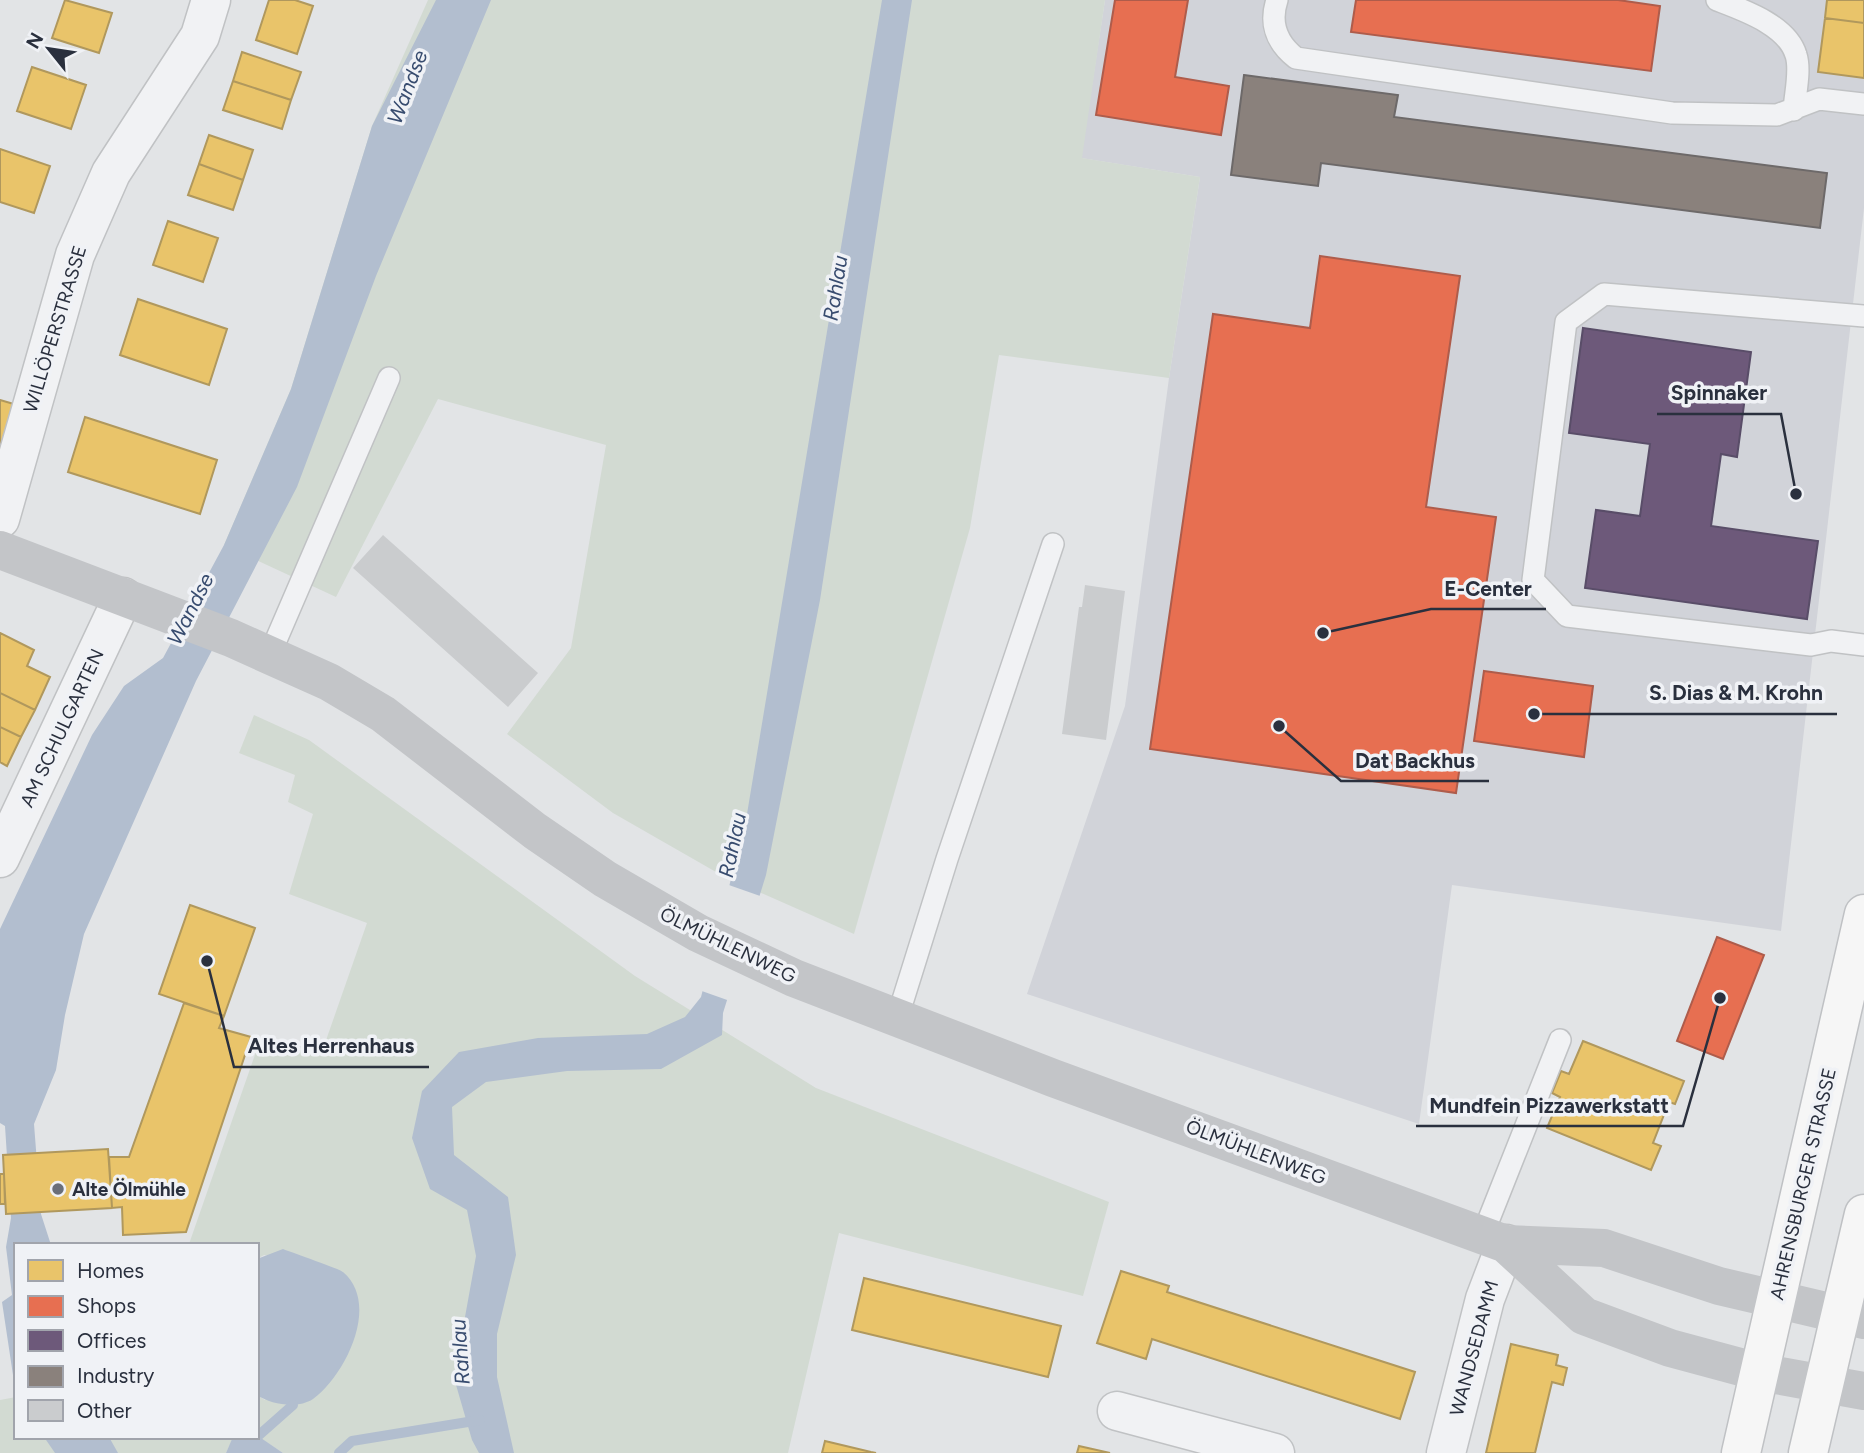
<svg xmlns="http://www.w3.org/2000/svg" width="1864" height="1453" font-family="Figtree,sans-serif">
	<rect width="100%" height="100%" fill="#e2e4e6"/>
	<path fill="#d1d3d9" d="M1105 0H1864V208L1781 931 1452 885 1419 1124 1027 994 1125 706 1169 378 1200 177 1081 158Z"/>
	<path fill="#d2dad2" d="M428 0H1105L1082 158 1200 177 1169 378 999 355 970 528 854 934 723 876 613 813 507 734 571 648 606 445 438 399 336 597 224 545 291 389 372 126Z
		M254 715 309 740 635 976 816 1088 1109 1202 1083 1296 839 1233 788 1453H283L257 1436V1395L265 1400 343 1272 314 1263 264 1255 257 1259V1245H179L189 1244 258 1046H324L367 923 289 894 313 814 288 802 295 775 239 753Z
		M16 1397V1437H248L232 1440 226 1453H0V1400Z"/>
	<path fill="#b2becf" d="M436 0H491L376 276 297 487 196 681 84 934 65 1015 56 1070 34 1124 41 1214 51 1245H16V1395L2 1302 12 1295 6 1247 11 1218 5 1126 0 1123V929L92 735 124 686 163 658 224 545 291 389 372 126Z
		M882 0H912L820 600 766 875 723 1013 722 1035 661 1069 567 1071 486 1082 452 1107 454 1155 508 1197 516 1255 497 1334V1377L514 1453H479L472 1440 454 1378 476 1256 467 1210 430 1189 412 1138 422 1091 459 1052 538 1038 647 1034 685 1017 701 997 746 820Z
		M283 1249C293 1253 340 1269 343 1272 381 1304 345 1376 313 1399 298 1409 272 1405 257 1395V1259Z
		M258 1436 283 1453H226L232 1439Z
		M44 1437H109L118 1453H55Z"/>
	<path fill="#e2e4e6" d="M726 884 763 897 730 1001 699 990Z"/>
	<path fill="#e9c46a" stroke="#b0985d" stroke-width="2" d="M65 0 112 13 99 53 52 38Z
		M269 0H295L313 6 297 54 256 40Z
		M1827 0H1864V23L1825 18Z
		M1825 18 1864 23V78L1818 72Z
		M242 52 301 72 291 100 233 81Z
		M32 67 86 85 71 129 17 111Z
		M233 81 291 100 282 129 223 110Z
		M209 135 253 150 243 180 199 164Z
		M0 149 50 166 34 213 0 202Z
		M199 164 243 180 233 210 188 195Z
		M168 221 218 238 203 282 153 265Z
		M138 299 227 329 209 385 120 355Z
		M0 400 17 405 0 457Z
		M85 417 217 460 200 514 68 472Z
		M0 633 34 650 27 666 50 677 35 710 0 693Z
		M0 693 35 710 21 737 0 727Z
		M0 727 21 737 7 766 0 762Z
		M190 905 255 928 224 1016 159 994Z
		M184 1003 224 1016 219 1028 251 1037 186 1232 123 1235 122 1207 112 1208 109 1157H129Z
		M1583 1041 1684 1081 1675 1104 1669 1102 1653 1143 1661 1146 1651 1170 1547 1128 1560 1097 1552 1093 1561 1071 1569 1074Z
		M108 1149 112 1208 6 1214 3 1155Z
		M0 1174H4L5 1204H0Z
		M1121 1271 1169 1286 1167 1292 1415 1372 1400 1419 1152 1339 1146 1359 1097 1343Z
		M864 1278 1061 1326 1048 1377 852 1330Z
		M1511 1344 1558 1355 1556 1365 1567 1368 1563 1385 1552 1382 1535 1453H1486Z
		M825 1441 871 1452 876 1453H822Z
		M1079 1446 1110 1453H1077Z"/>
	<path fill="#e76f51" stroke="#ae5c4b" stroke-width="2" d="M1115 0H1188L1175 77 1229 86 1221 135 1096 115Z
		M1356 0H1618L1660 6 1651 71 1351 32Z
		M1320 256 1460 276 1426 507 1496 517 1456 793 1150 749 1213 314 1310 328Z
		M1484 671 1593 686 1584 757 1474 741Z
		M1717 937 1764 955 1723 1059 1677 1041Z"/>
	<path fill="#6d597a" stroke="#594d68" stroke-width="2" d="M1583 328 1751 352 1737 457 1721 454 1711 526 1818 541 1807 619 1585 588 1596 510 1640 516 1650 444 1569 433Z"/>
	<path fill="#8a817c" stroke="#6d6969" stroke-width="2" d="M1244 75 1398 95 1394 117 1827 173 1820 228 1321 163 1318 186 1231 175Z"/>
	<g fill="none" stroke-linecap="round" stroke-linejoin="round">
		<path stroke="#b2becf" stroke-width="10" d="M258 1436 293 1405
			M339 1453 352 1441 480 1420"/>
	</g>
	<path fill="#caccce" d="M383 535 538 673 508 707 353 568Z
		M1085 585 1125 591 1106 740 1062 734 1079 607H1082Z"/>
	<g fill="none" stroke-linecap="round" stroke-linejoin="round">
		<defs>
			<path id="lane" d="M1277 0C1269 24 1277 43 1296 58L1672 113 1777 115 1819 99 1864 104
				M1717 0C1743 10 1787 25 1796 55 1801 70 1795 94 1794 110
				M1864 316 1604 294 1566 322 1533 580 1567 616 1811 645 1831 641 1864 645
				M270 654 389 378
				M897 1019 947 859 1053 544
				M1483 1234 1560 1040"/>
			<path id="street" d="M0 519 75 255 111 173 200 36 211 0
				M0 858 123 597
				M1117 1411 1275 1453
				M1446 1453 1485 1299 1506 1244"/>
			<path id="primary" d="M1741 1453 1864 914
				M1808 1453 1864 1214"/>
		</defs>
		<use href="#lane" stroke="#c0c2c4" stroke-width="24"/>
		<use href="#street" stroke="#c0c2c4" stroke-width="41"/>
		<use href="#primary" stroke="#bfc1c4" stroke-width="41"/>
		<use href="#lane" stroke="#f1f2f4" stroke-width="21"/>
		<use href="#street" stroke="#f1f2f4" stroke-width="38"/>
		<path stroke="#c3c5c8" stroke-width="38" d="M0 550 231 638 329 682 383 714 535 831 605 879 698 933 794 978 1053 1078 1506 1244 1604 1248 1719 1286 1864 1320
			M1506 1244 1584 1316 1670 1348 1759 1372 1864 1391"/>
		<use href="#primary" stroke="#f6f6f6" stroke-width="38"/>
	</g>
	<circle fill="#6a6f79" stroke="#f0f2f6" stroke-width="2.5" cx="58" cy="1189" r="7"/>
	<g text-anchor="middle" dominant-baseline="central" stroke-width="7" stroke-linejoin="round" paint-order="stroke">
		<g font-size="19" fill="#2a303e" stroke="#f0f2f6">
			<text transform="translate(55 329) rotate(-73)">WILLÖPERSTRASSE</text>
			<text transform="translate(62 728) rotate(-65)">AM SCHULGARTEN</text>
			<text transform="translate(728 945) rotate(26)">ÖLMÜHLENWEG</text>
			<text transform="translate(1256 1152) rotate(21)">ÖLMÜHLENWEG</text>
			<text transform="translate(1803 1184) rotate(-77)">AHRENSBURGER STRASSE</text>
			<text transform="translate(1474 1348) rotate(-75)">WANDSEDAMM</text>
		</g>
		<g font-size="19" font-weight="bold" fill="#2a303e" stroke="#f0f2f6" text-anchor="start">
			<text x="72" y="1189">Alte Ölmühle</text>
		</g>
		<g font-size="21" font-style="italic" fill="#384c6f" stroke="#f0f2f6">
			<text transform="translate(407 87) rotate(-69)">Wandse</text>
			<text transform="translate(835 288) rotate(-81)">Rahlau</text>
			<text transform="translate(190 609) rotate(-63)">Wandse</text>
			<text transform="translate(732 845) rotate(-78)">Rahlau</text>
			<text transform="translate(460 1352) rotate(-94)">Rahlau</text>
		</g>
	</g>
	<path fill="none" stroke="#2a303e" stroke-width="2.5" d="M1796 494L1781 414H1657M1323 633L1431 609H1546M1534 714L1635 714H1837M1279 726L1341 781H1489M207 961L234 1067H429M1720 998L1683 1126H1416"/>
	<g fill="#2a303e" stroke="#f0f2f6" stroke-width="2.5">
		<circle cx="1796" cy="494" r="7"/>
		<circle cx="1323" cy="633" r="7"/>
		<circle cx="1534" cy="714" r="7"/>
		<circle cx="1279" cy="726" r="7"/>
		<circle cx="207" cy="961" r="7"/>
		<circle cx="1720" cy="998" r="7"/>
	</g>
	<g font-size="21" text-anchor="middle" font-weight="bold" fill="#2a303e" stroke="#f0f2f6" stroke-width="7" stroke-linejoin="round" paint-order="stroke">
		<text x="1719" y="400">Spinnaker</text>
		<text x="1488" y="596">E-Center</text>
		<text x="1736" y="700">S. Dias &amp; M. Krohn</text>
		<text x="1415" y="768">Dat Backhus</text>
		<text x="331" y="1053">Altes Herrenhaus</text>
		<text x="1549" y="1113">Mundfein Pizzawerkstatt</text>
	</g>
	<rect x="14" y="1243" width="245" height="196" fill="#f0f2f6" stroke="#a1a4ac" stroke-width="2"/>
	<rect x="28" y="1260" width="35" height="21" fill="#e9c46a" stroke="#a1a4ac" stroke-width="2"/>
	<text x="77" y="1278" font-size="21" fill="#2a303e">Homes</text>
	<rect x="28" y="1296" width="35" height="21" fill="#e76f51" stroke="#a1a4ac" stroke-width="2"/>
	<text x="77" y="1313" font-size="21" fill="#2a303e">Shops</text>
	<rect x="28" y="1330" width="35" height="21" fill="#6d597a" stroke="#a1a4ac" stroke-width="2"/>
	<text x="77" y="1348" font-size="21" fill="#2a303e">Offices</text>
	<rect x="28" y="1366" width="35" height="21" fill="#8a817c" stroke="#a1a4ac" stroke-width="2"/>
	<text x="77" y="1383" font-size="21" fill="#2a303e">Industry</text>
	<rect x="28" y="1400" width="35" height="21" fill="#caccce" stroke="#a1a4ac" stroke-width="2"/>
	<text x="77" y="1418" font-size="21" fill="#2a303e">Other</text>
	<g transform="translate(49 49) rotate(300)" stroke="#f0f2f6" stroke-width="5" paint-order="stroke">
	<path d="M0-5L12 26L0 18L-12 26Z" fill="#2a303e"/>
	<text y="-10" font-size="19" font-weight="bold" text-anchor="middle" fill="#2a303e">N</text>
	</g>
</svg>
